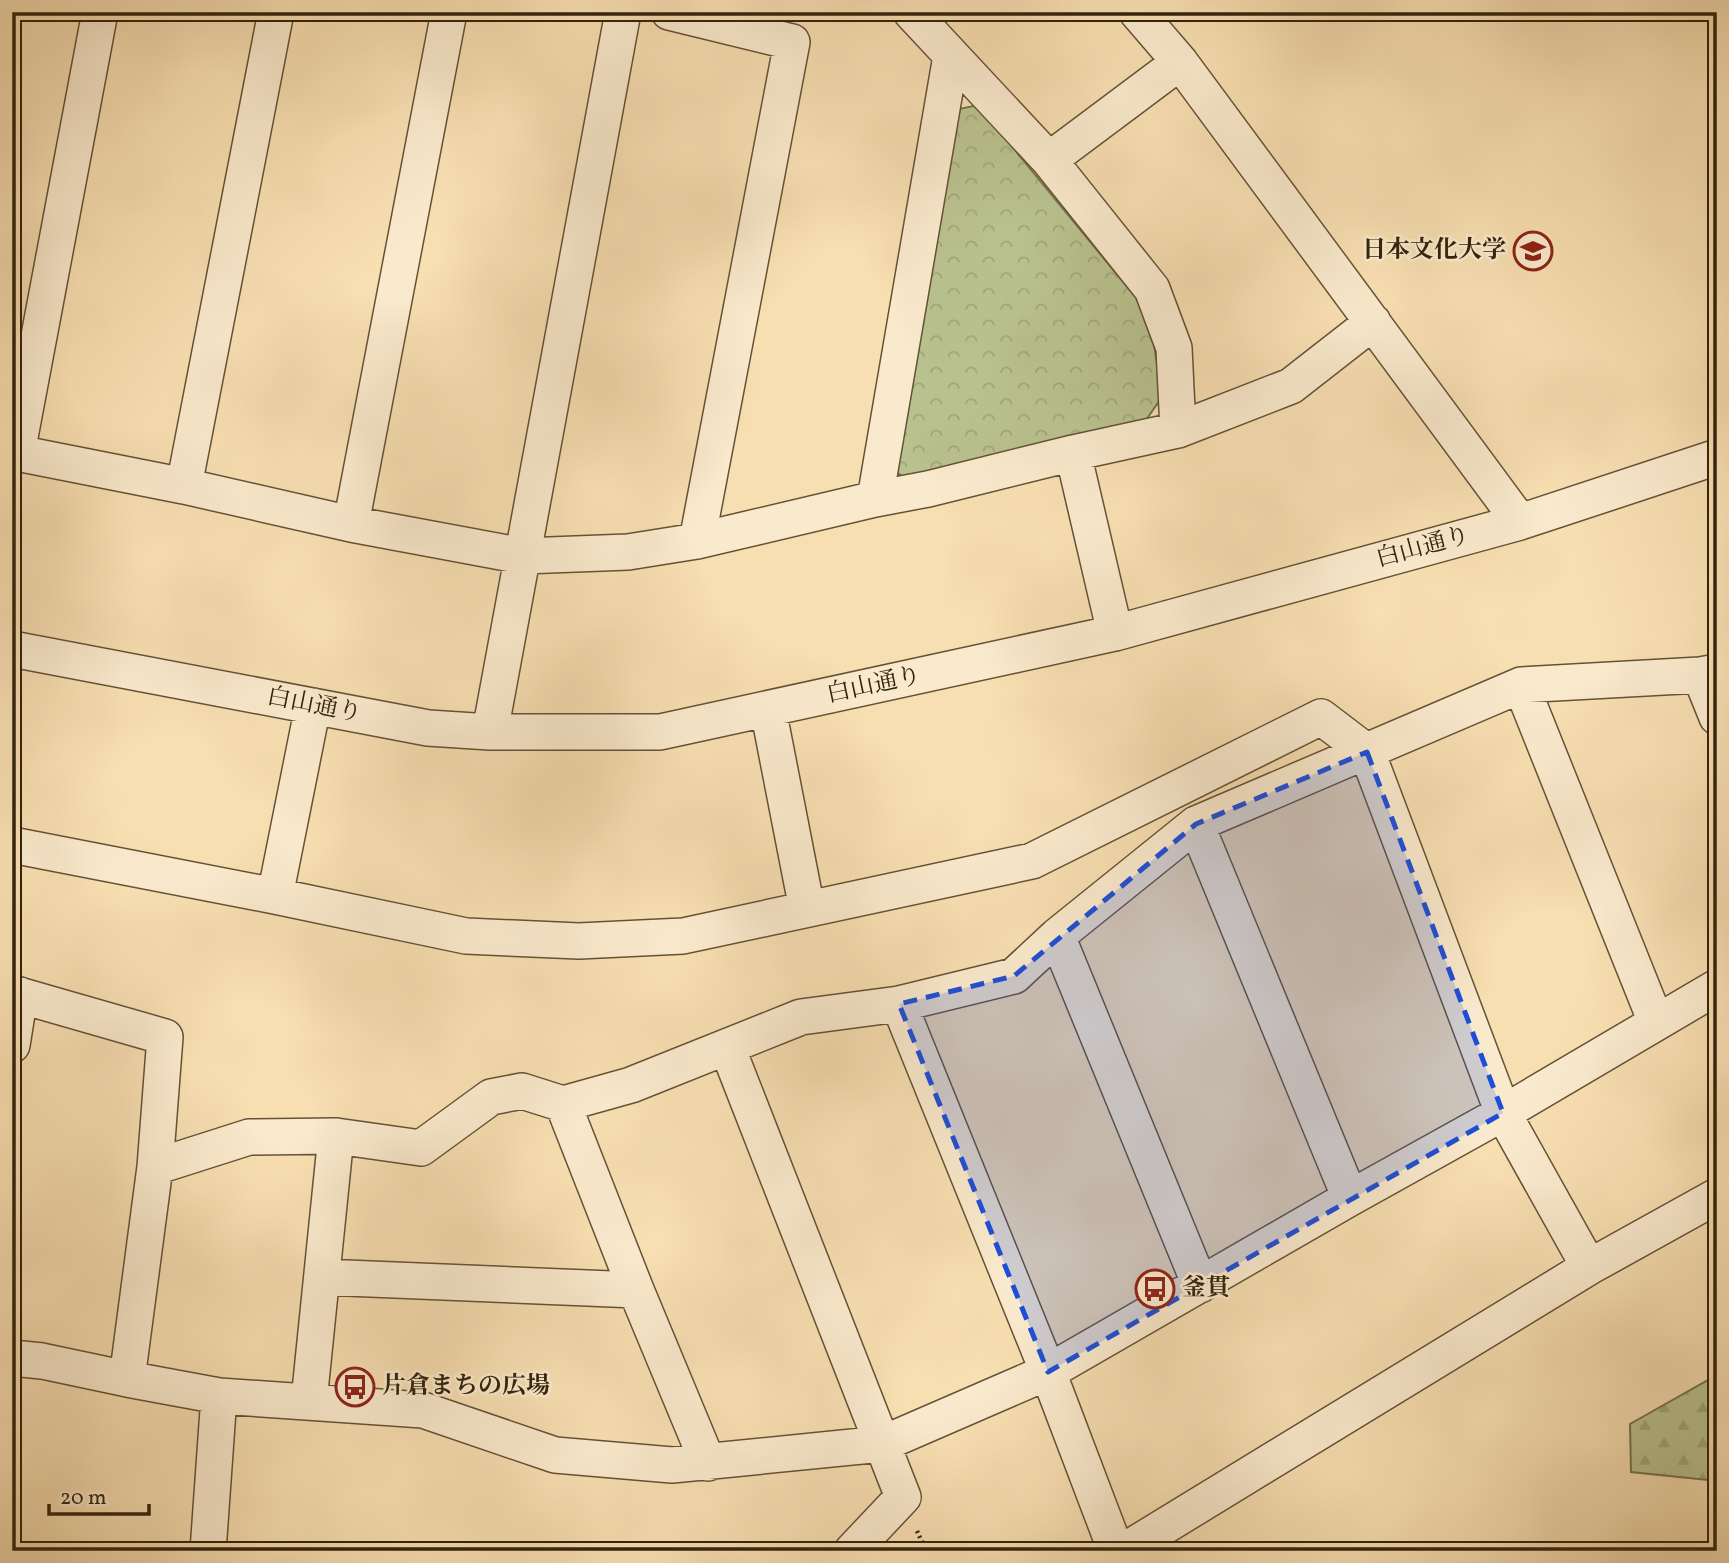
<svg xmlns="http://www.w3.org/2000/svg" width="1729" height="1563" font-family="Vollkorn,'Noto Serif JP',serif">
	<defs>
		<pattern id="forest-firs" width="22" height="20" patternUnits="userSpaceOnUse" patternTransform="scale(1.75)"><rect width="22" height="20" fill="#b9c28f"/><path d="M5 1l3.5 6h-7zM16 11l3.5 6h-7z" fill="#a0a67a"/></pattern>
		<pattern id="park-crowns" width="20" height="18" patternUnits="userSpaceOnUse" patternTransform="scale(1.75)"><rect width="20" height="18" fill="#b9c28f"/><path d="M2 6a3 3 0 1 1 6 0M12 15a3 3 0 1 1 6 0" fill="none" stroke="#a0a67a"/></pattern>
	</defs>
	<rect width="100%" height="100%" fill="#f8dfb2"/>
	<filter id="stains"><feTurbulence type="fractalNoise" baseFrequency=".00286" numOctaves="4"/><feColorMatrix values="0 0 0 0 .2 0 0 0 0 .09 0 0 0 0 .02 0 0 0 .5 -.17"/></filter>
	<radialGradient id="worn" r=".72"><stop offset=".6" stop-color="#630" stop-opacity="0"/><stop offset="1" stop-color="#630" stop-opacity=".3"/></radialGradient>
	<path fill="url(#forest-firs)" stroke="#76724e" stroke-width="2" d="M1717 1375V1481L1631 1472 1630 1424Z"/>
	<path fill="url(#park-crowns)" stroke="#76724e" stroke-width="2" d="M978 105 1142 305 1152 331 1162 397 1146 420 909 482 893 469 959 109Z"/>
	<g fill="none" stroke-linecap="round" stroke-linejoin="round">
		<defs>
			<path id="minor" d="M669 12 792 42 697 541
				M911 12 1049 160 1152 289 1174 348 1178 430
				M1137 12 1180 62 1520 522
				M1049 160 1180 62
				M12 452 184 486 351 524 523 556 628 552 697 541 875 499 928 489 1073 453 1178 430 1291 386 1373 322
				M17 453 100 12
				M1073 453 1115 633
				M184 486 276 12
				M875 499 951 56
				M351 524 449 12
				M12 649 428 728 490 732H660L1115 633 1520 522 1717 457
				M1700 675 1717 717
				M1521 685 1656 1022
				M768 709 807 909
				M490 732 623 12
				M1196 824 1350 1198
				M12 845 275 896 466 936 579 941 683 936 1032 861 1321 717 1367 752 1503 1113 1589 1267
				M275 896 313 706
				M1057 936 1200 1285
				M12 993 165 1037 155 1167 127 1379
				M899 1004 1048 1372 1116 1551
				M12 1045 20 995
				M727 1047 903 1497 852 1551
				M563 1104 631 1085 801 1017 899 1004 1014 976 1057 936 1196 824 1521 685 1700 675 1717 672
				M155 1167 249 1137 336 1136 421 1148 491 1097 522 1091 563 1104 636 1290 708 1463
				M322 1277 636 1290
				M12 1358 42 1361 127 1379 219 1396 423 1410 555 1455 672 1465 882 1444 1048 1372 1350 1198 1503 1113 1717 987
				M309 1401 336 1136
				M208 1551 219 1396
				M1124 1551 1589 1267 1717 1196"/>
		</defs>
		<use href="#minor" stroke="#645236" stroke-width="38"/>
		<path stroke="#33230c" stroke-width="4.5" stroke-dasharray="2 3.5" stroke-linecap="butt" d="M917 1531 926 1551"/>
		<use href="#minor" stroke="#faeacd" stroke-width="35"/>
	</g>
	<path fill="#1d4ed8" fill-opacity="0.2" stroke="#1d4ed8" stroke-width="5" stroke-dasharray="14 9" stroke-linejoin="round" d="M1367 752 1503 1113 1048 1372 899 1004 1014 976 1196 824Z"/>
	<defs>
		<symbol id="university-ring" viewBox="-11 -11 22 22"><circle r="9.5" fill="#faeacd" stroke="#8f2418" stroke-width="1.5"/><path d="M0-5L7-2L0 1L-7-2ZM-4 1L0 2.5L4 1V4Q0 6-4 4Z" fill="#8f2418"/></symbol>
		<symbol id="bus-ring" viewBox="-11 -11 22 22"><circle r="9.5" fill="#faeacd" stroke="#8f2418" stroke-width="1.5"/><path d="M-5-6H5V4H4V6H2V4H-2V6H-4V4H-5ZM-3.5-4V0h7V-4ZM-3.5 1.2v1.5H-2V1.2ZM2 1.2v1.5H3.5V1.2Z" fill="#8f2418"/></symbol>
	</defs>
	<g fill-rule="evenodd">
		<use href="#university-ring" x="1511" y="229" width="44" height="44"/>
		<use href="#bus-ring" x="1133" y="1267" width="44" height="44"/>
		<use href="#bus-ring" x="333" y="1365" width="44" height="44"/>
	</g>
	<g text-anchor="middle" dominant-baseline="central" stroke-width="5" stroke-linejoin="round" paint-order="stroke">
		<g font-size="24" font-weight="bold" fill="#33230c" stroke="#faeacd" text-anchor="start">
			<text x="1506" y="251" text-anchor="end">日本文化大学</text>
			<text x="1182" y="1289">釜貫</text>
			<text x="382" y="1387">片倉まちの広場</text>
		</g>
		<g font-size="24" fill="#33230c" stroke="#faeacd">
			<text transform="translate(1423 548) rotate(-15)">白山通り</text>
			<text transform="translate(874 686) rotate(-12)">白山通り</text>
			<text transform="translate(314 706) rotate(11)">白山通り</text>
		</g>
	</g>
	<rect width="1729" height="1563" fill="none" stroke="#f8dfb2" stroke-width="42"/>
	<rect x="14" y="14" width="1701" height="1535" fill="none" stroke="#33230c" stroke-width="3.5"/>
	<rect x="21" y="21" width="1687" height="1521" fill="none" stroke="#33230c" stroke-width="2"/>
	<path d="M49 1504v10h100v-10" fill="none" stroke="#33230c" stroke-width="3.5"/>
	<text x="60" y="1504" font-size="21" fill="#33230c" stroke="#faeacd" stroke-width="5" paint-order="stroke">20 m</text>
	<rect width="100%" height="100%" filter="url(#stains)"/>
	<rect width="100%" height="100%" fill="url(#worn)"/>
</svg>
